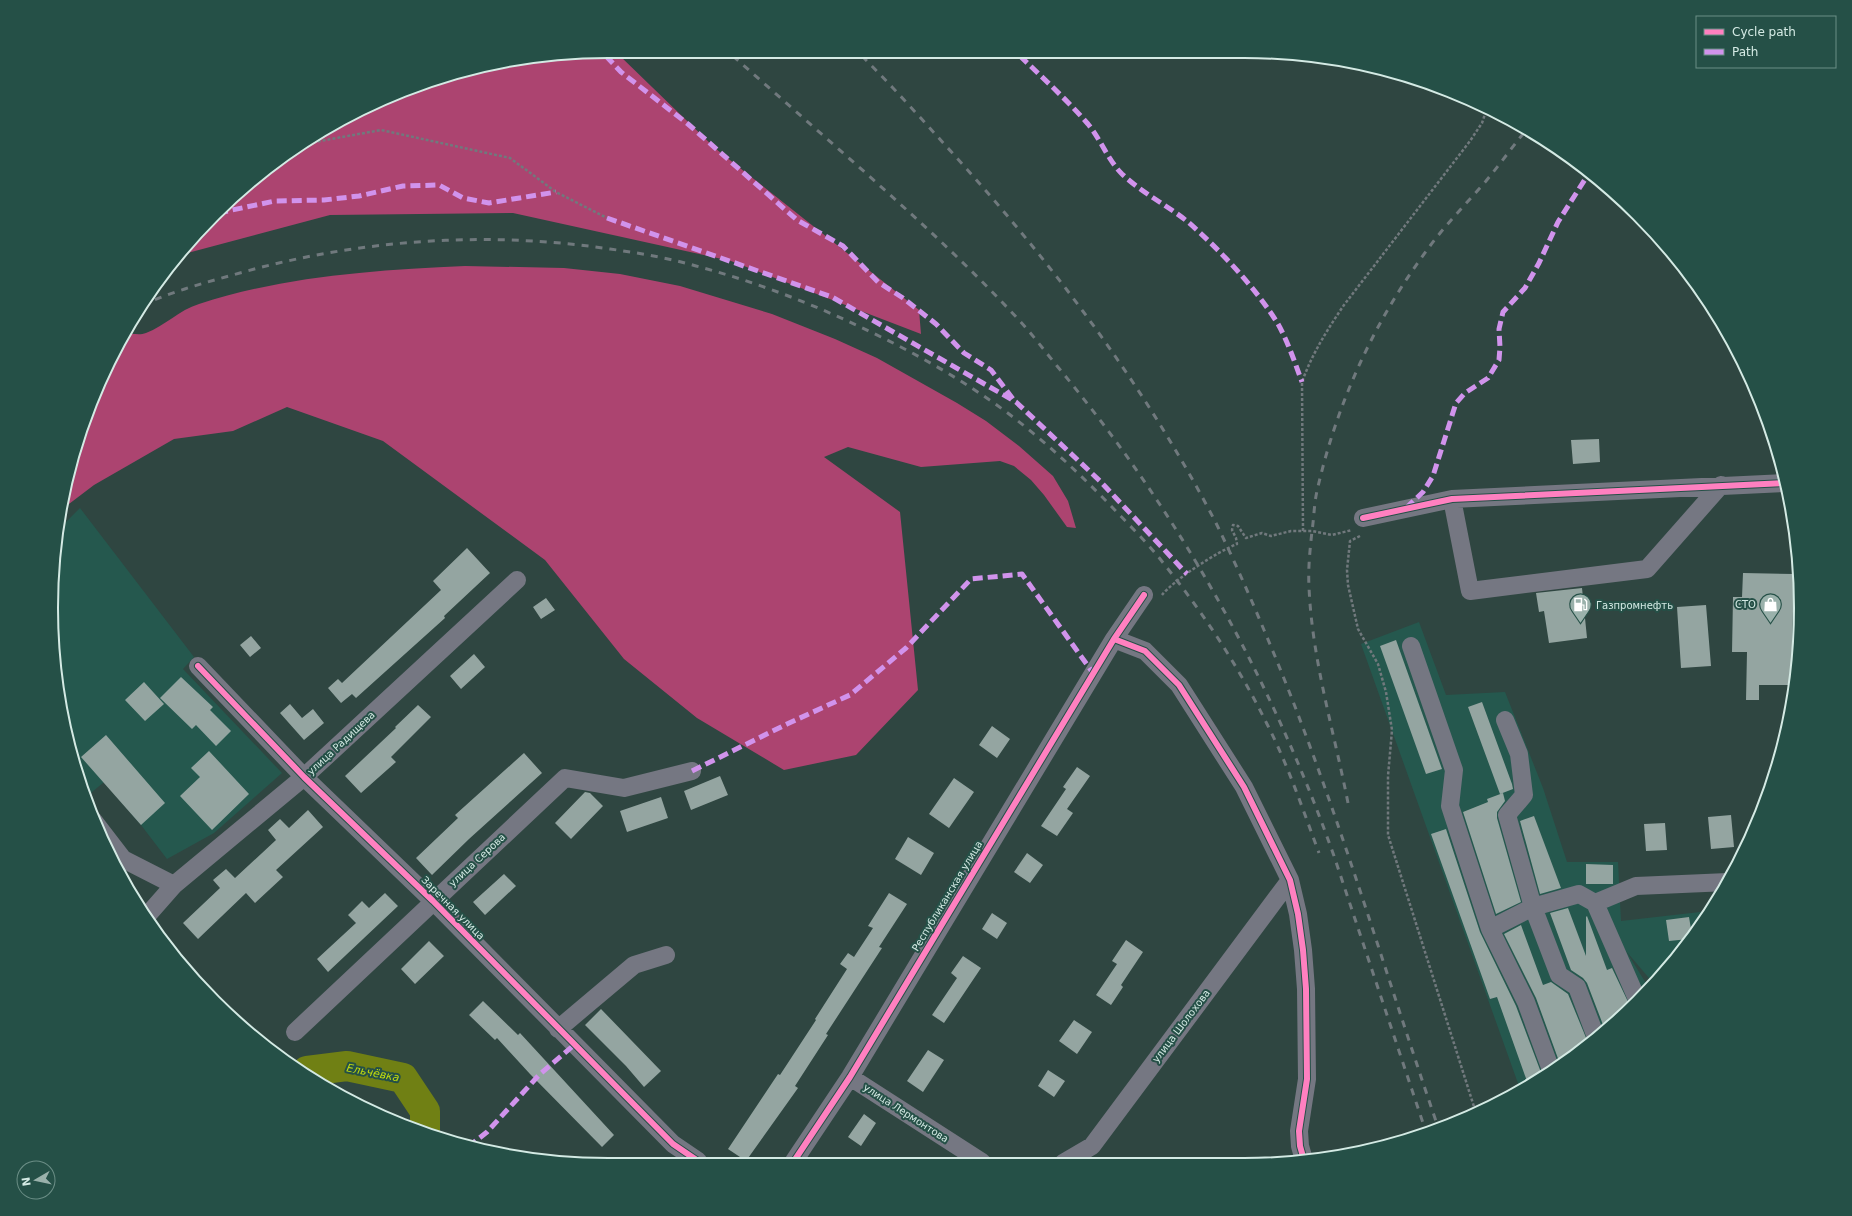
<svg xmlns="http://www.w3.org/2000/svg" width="1852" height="1216" font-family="'DejaVu Sans',sans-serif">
	<rect width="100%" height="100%" fill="#2f4641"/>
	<path fill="#25584e" d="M80 508 194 657 183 669 282 773 214 833 167 859 141 825 104 782 85 798 70 752 56 680 52 572 61 527Z
		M1419 622 1446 695 1505 692 1543 788 1567 862H1618L1621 921 1709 911 1663 975 1654 984 1626 951 1649 988 1583 1050 1520 1089 1361 644Z"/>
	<path fill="#ac4470" d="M535 56H620L716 149 919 310 921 334 731 261 513 213 330 215 180 255 241 189 298 145 429 80Z
		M465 266 564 268 620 274 680 286 772 314 835 339 877 358 957 403 986 421 1019 446 1053 476 1068 501 1076 528 1067 527 1044 495 1031 480 1014 466 1000 461 921 467 848 447 824 457 900 512 918 690 856 755 784 770 697 718 624 659 545 560 383 441 287 407 233 431 174 439 94 485 65 507 81 429 123 336C130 332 139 336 146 333 165 326 179 310 199 304 285 276 376 270 465 266Z"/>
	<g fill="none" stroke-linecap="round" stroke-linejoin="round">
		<path stroke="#708014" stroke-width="30" d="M307 1071 347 1066 403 1078 425 1111V1131"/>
	</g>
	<path fill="#94a5a1" d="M1599 439 1600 462 1573 464 1571 440Z
		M467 548 490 573 444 616 445 618 356 698 352 694 341 703 328 688 338 679 342 683 441 590 433 581Z
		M1743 573 1794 574 1791 685H1759V700H1746L1747 652H1732L1733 597H1742Z
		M1582 588 1587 638 1549 643 1544 611 1539 612 1536 593Z
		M546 598 555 610 541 619 533 607Z
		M1706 605 1711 666 1681 668 1677 607Z
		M251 636 261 648 250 657 240 645Z
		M1396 640 1442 769 1426 774 1380 646Z
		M474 654 485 667 461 689 450 676Z
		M181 677 213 707 210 710 231 731 216 746 196 725 192 729 160 698Z
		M144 682 164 704 145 721 125 700Z
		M1482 702 1512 784 1513 789 1500 794 1468 707Z
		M290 704 302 718 313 709 324 723 304 740 280 713Z
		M418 705 431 717 391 757 396 762 361 793 345 776 396 728 395 727Z
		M992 726 1010 739 997 758 979 745Z
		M106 735 165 803 141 825 81 757Z
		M209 751 249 794 212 830 180 796 200 777 191 768Z
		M524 753 542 773 469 839 432 875 416 858 458 818 455 815Z
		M1077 767 1090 776 1067 809 1073 813 1057 836 1041 826 1066 789 1063 787Z
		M720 776 728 795 691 810 684 791Z
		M954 778 974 792 949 828 929 814Z
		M585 792 590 793 603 806 571 839 555 823Z
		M1503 793 1505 801 1497 812V818L1521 902 1496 914 1463 812 1488 802 1487 799Z
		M661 797 668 818 627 832 620 811Z
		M308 810 323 827 276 870 283 877 255 903 246 893 198 939 183 923 220 888 213 880 226 869 235 878 276 840 268 830 280 819 289 828Z
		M1731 815 1734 847 1711 849 1708 817Z
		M1534 816 1561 888 1540 894 1520 821Z
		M1665 823 1667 850 1646 851 1644 824Z
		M1446 829 1480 932 1516 1006 1542 1075 1528 1084 1497 997 1490 999 1431 834Z
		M908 837 934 853 921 875 895 859Z
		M1027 853 1043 865 1030 883 1014 872Z
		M1586 864 1613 865V884H1586Z
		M504 874 516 886 485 915 473 902Z
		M385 893 398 906 328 972 317 959 356 923 348 915 362 901 369 908Z
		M889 893 907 904 879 947 882 948 826 1034 828 1035 795 1086 798 1088 746 1161 728 1149 778 1074 780 1075 816 1020 815 1019 847 969 840 964 848 953 854 957 873 928 868 926Z
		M1568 908 1586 956V917L1587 916 1607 970 1612 968 1630 1006 1605 1030 1587 983 1583 978 1571 970 1550 913Z
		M992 913 1007 923 997 939 982 929Z
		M1689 917 1692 935 1689 939 1669 941 1666 920Z
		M1521 925 1543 985 1551 982 1568 994 1589 1045 1560 1064 1536 998 1504 934Z
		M1126 940 1143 952 1121 985 1123 987 1111 1005 1096 995 1117 964 1112 961Z
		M429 941 444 956 415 984 401 969Z
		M963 956 981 968 944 1023 932 1015 957 978 951 973Z
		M483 1001 518 1035 520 1033 614 1135 602 1147 530 1074 497 1038 495 1040 469 1015Z
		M601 1009 661 1071 644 1087 626 1066 585 1025Z
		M1074 1020 1092 1032 1077 1054 1059 1041Z
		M928 1050 944 1060 923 1092 907 1081Z
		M1048 1070 1065 1081 1054 1097 1038 1086Z
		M864 1114 876 1123 861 1146 848 1137Z"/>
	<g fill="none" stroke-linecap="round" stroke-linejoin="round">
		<path stroke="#71797d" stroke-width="2.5" stroke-dasharray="3 2" stroke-linecap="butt" d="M298 145 381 130 510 158 556 192 607 218
			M1303 531 1302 382C1312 354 1327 330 1344 305L1470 141 1482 123 1487 108
			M1360 536 1350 541 1347 570 1348 585 1358 629 1378 664 1386 692 1392 730 1388 776V835L1476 1113
			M1162 595C1175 579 1217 552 1237 544L1236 538 1232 530 1233 525 1238 526 1246 538 1262 533 1271 536 1291 531H1312L1332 535 1352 530"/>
		<path stroke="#757782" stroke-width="18" d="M1452 499 1470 591 1647 569 1721 485
			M1363 518 1452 499 1785 483
			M1114 639 1145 651 1179 685 1244 787 1290 880 1298 914 1303 950 1306 989 1307 1079 1299 1131 1300 1146 1304 1160
			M1411 646 1454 770 1450 806 1490 929 1526 1002 1551 1070
			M198 666 304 777 433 901 673 1144 698 1161
			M1505 720 1519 754 1524 795 1507 815 1533 907 1559 975 1577 987 1596 1037
			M93 820 123 859 174 885
			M1595 903 1636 886 1728 882
			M145 918 174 885 304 777 517 580
			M1490 929 1533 907 1579 894 1595 903 1637 999
			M558 1029 634 965 666 955
			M295 1032 565 778 624 788 692 771
			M850 1077 982 1162
			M794 1161 850 1077 1114 639 1144 595
			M1063 1163 1092 1146 1290 880"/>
		<path stroke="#70797d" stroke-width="3" stroke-dasharray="7 7" stroke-linecap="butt" d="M733 56C775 93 817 130 859 167 914 216 968 265 1018 319 1032 334 1044 350 1057 366 1178 511 1271 678 1334 856L1426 1132
			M862 56C891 85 919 116 946 146 1051 261 1144 384 1216 523 1233 558 1249 594 1264 630 1333 792 1381 961 1438 1127
			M142 305C176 290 211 281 247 271 365 239 489 231 610 249 639 253 668 258 696 266 760 283 821 307 881 337 920 356 958 378 994 403 1036 433 1074 468 1110 505 1128 524 1148 543 1164 564 1204 614 1239 667 1267 724 1288 765 1303 810 1319 853
			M1348 803C1334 731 1312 660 1309 587 1308 568 1310 550 1312 531 1314 518 1314 504 1317 491 1337 402 1375 319 1430 246 1447 223 1467 203 1486 181 1500 164 1513 146 1527 129"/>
		<path stroke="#d193ec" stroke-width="5" stroke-dasharray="10 5" stroke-linecap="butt" d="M606 56 621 72 688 124 797 220 843 246 878 282 903 298 936 324 964 353 991 370 1013 399
			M1020 56C1043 78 1067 100 1088 124 1101 140 1108 160 1122 174 1142 193 1167 205 1188 222 1219 249 1256 288 1278 324 1288 342 1295 363 1302 382
			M218 213 275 201 324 200 359 196 403 186 439 185 463 198 489 203 556 192
			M607 218 832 297 1016 402 1100 481 1187 574
			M1406 508 1423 492 1433 476 1456 403 1465 393 1488 378 1499 360 1500 347 1499 329 1503 312 1525 288 1539 263 1558 222 1589 173
			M692 771 787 724 850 695 906 648 971 579 1022 574 1093 673
			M468 1147 487 1132 540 1074 574 1045"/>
		<defs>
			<path id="cycleway" d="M1363 518 1452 499 1785 483
				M1114 639 1145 651 1179 685 1244 787 1290 880 1298 914 1303 950 1306 989 1307 1079 1299 1131 1300 1146 1304 1160
				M198 666 304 777 433 901 673 1144 698 1161
				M794 1161 850 1077 1114 639 1144 595"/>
		</defs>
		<use href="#cycleway" stroke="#255047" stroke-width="8"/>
		<use href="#cycleway" stroke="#ff80c0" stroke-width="6"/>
	</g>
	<defs>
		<symbol id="shop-pin" viewBox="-11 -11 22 30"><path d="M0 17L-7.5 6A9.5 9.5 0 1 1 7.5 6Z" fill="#9ab1ab" stroke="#255047"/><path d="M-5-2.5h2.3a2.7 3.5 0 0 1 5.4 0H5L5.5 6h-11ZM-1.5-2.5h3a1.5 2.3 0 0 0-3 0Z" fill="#fff"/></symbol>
		<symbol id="fuel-pin" viewBox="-11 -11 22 30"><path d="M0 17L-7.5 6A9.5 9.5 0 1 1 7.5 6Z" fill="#9ab1ab" stroke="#255047"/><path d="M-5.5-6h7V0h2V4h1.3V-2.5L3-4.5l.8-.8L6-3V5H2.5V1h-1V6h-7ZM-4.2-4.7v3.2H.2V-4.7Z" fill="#fff"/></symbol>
	</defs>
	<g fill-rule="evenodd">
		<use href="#shop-pin" x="1758" y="592" width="25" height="34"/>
		<use href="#fuel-pin" x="1568" y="592" width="25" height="34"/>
	</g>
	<g text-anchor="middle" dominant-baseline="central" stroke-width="4" stroke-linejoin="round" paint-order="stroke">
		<g font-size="10" fill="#d4eae4" stroke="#255047" text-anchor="end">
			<text x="1756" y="604">СТО</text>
			<text x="1596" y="605" text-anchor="start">Газпромнефть</text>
		</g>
		<g font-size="10" fill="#d4eae4" stroke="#255047">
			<text transform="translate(341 743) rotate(-43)">улица Радищева</text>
			<text transform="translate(477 860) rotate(-43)">улица Серова</text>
			<text transform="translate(947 896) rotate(-59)">Республиканская улица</text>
			<text transform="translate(453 908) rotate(45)">Заречная улица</text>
			<text transform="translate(1181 1026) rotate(-53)">улица Шолохова</text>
			<text transform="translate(906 1113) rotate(33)">улица Лермонтова</text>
		</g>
		<g font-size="11" font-style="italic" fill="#c1db0d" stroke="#255047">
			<text transform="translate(373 1073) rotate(11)">Ельчёвка</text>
		</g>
	</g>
	<path d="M0 0H1852V1216H0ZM608 58H1244A550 550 0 0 1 1794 608V608A550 550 0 0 1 1244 1158H608A550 550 0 0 1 58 608V608A550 550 0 0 1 608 58Z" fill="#255047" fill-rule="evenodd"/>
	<path fill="none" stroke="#d4eae4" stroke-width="2" d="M608 58H1244A550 550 0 0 1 1794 608V608A550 550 0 0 1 1244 1158H608A550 550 0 0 1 58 608V608A550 550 0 0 1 608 58Z"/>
	<rect x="1696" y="16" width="140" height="52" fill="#255047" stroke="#6b8e86"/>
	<rect x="1704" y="29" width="20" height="6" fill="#ff80c0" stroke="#6b8e86"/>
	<text x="1732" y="36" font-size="12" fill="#d4eae4">Cycle path</text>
	<rect x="1704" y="49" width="20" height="6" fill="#d193ec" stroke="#6b8e86"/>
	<text x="1732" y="56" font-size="12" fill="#d4eae4">Path</text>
	<g transform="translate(36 1180) rotate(261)"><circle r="19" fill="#255047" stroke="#6b8e86"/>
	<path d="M0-3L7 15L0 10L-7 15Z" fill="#9ab1ab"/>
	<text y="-6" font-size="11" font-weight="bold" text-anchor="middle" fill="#d4eae4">N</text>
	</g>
</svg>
